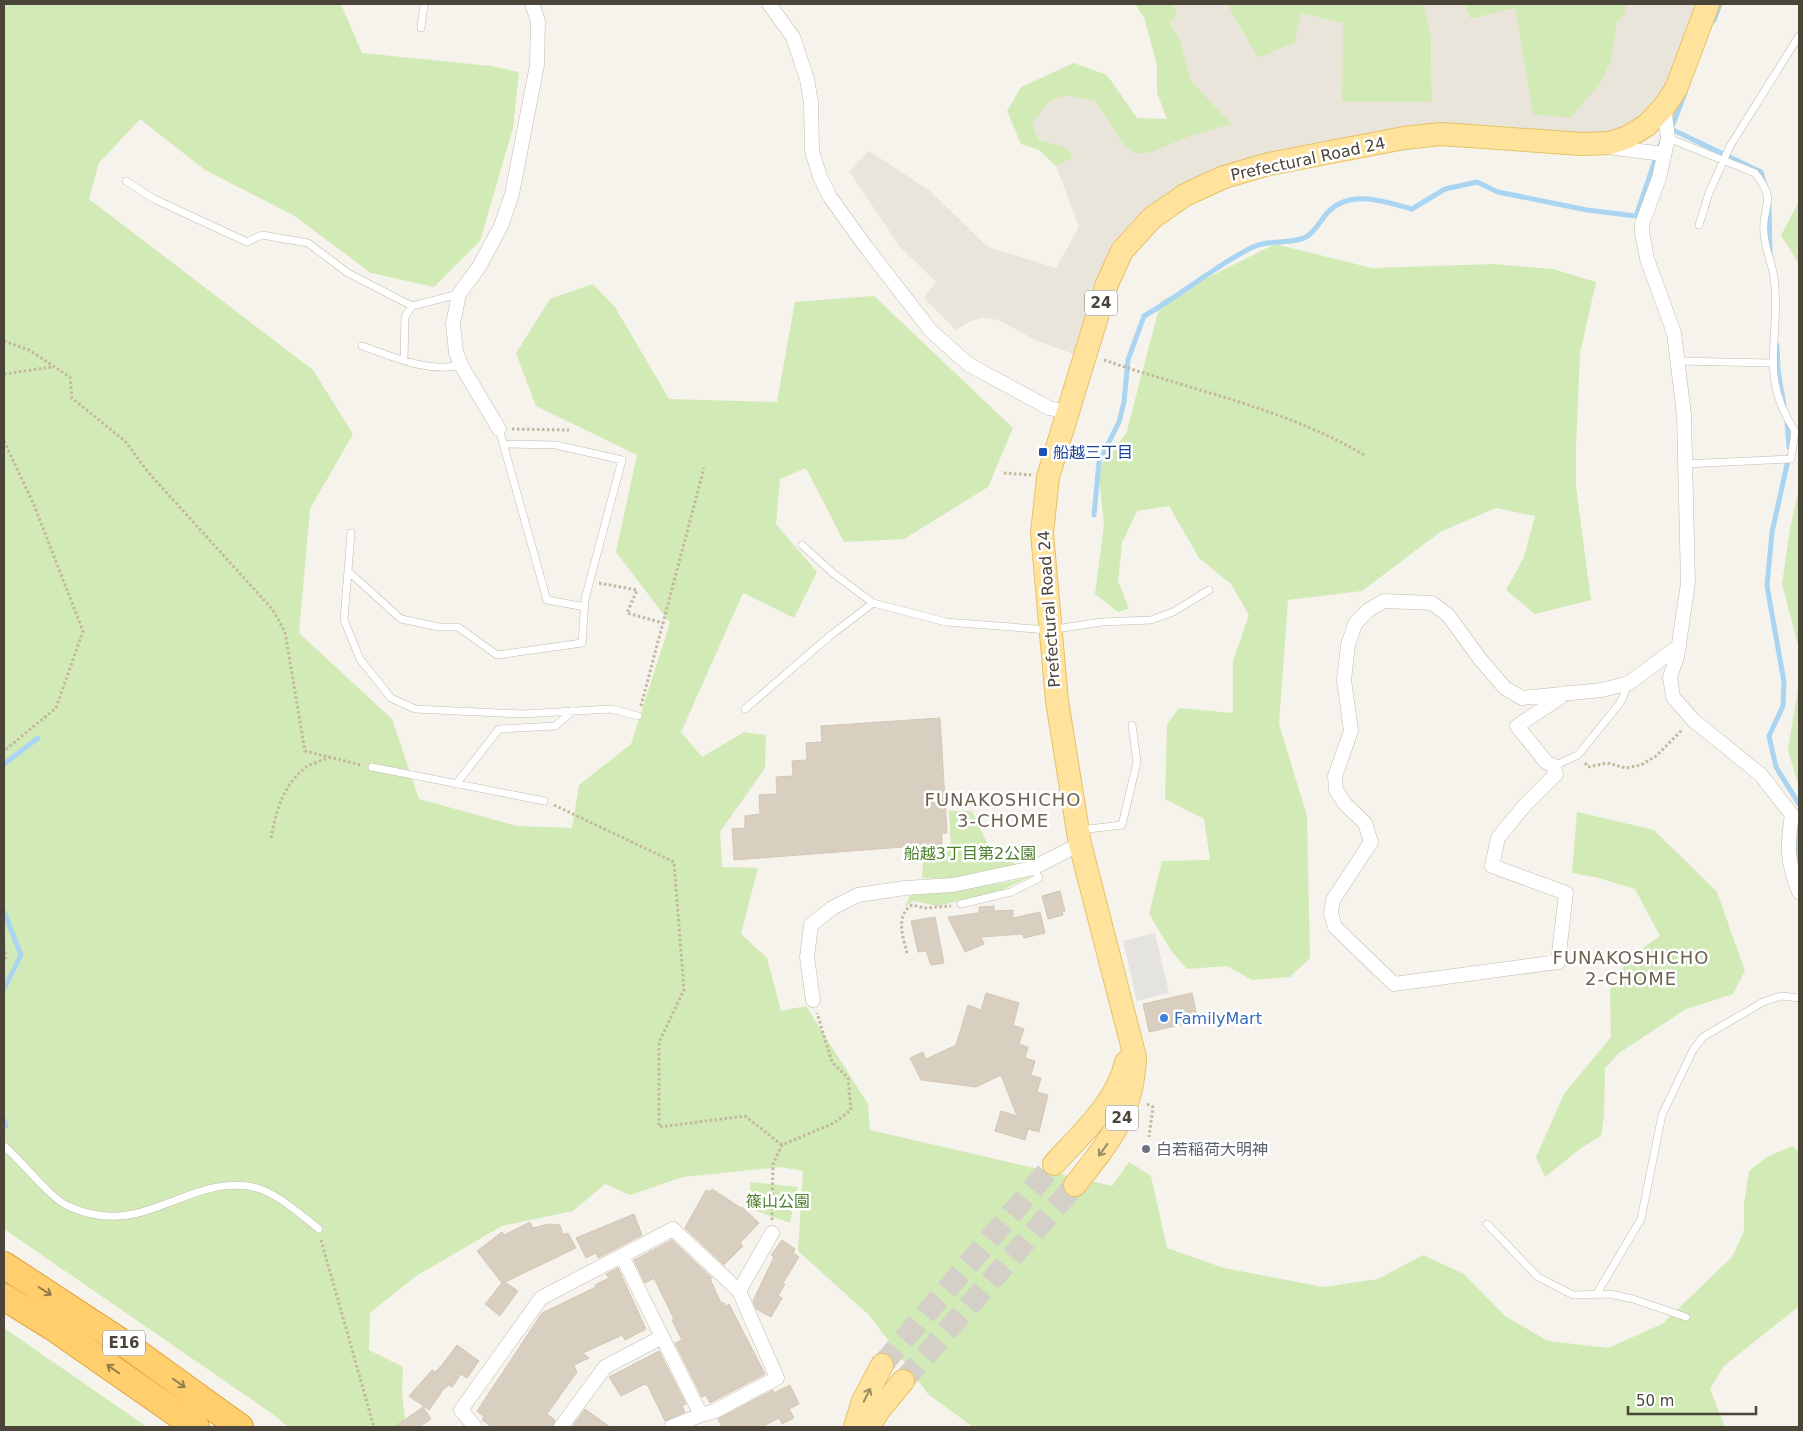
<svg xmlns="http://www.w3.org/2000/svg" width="1803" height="1431" font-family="'DejaVu Sans','Noto Sans JP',sans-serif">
	<rect width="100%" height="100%" fill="#f6f3ec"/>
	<path fill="#eae5da" d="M1174 4H1227L1258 58 1301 13 1343 23V101H1432L1431 36 1423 4H1465L1472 19 1515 8 1533 113 1611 61 1617 22 1625 13 1627 4H1697L1664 87 1648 109 1629 123 1611 132 1595 134 1480 127 1163 200 1074 354 1037 341 999 320 982 318 969 322 956 330 924 298 936 282 900 247 849 171 869 151 929 190 988 247 1056 268 1079 227 1056 166 1072 158 1066 148 1039 140 1032 125 1047 102 1068 94 1096 102 1122 143 1152 152 1190 136 1232 124 1191 81 1181 43 1170 21 1177 16Z"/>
	<path fill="#d2eab5" d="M4 4H341L362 53 491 66 519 72 513 128 480 241 434 287 371 273 293 215 205 170 140 119 99 163 89 199 313 370 353 434 310 509 299 633 392 719 419 799 517 826 572 828 579 785 631 744 670 623 616 552 637 455 536 406 516 353 550 299 593 284 615 307 669 399 777 402 795 302 874 296 1013 428 988 487 904 539 844 542 806 468 780 479 776 524 817 572 794 618 743 593 681 732 702 757 744 732 766 735 765 768 720 832 722 867 758 868 741 934 767 958 781 1011 806 1006 868 1104 870 1130 1112 1186 1129 1162 1151 1176 1167 1248 1224 1268 1323 1287 1378 1279 1423 1255 1464 1274 1505 1316 1548 1341 1608 1348 1662 1324 1732 1257 1744 1231V1204L1749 1171 1767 1157 1792 1146 1799 1152 1798 1307 1724 1366 1710 1389 1725 1427H973L928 1394 869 1315 798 1251 803 1171 781 1167 683 1177 630 1195 605 1184 573 1211 502 1226 416 1276 370 1313 369 1350 403 1367 402 1392 406 1427H288L274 1415 4 1229Z
		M1135 4H1174L1177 16 1170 22 1181 43 1191 81 1232 124 1190 136 1152 152 1136 154 1122 143 1096 102C1060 91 1053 93 1032 125L1039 140 1067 148 1073 158 1056 166 1039 150 1021 144 1007 111 1021 87 1074 63 1107 75 1137 118 1167 119 1157 93V65L1144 17Z
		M1227 4H1423L1431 36 1432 102 1342 101 1343 23 1301 13 1295 42 1258 58Z
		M1465 4H1627L1625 13 1617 22 1611 61 1599 85 1570 118 1533 114 1515 8 1471 19Z
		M1799 202V264L1781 235Z
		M1275 244 1372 268 1494 264 1553 269 1596 282 1580 353 1576 448V487L1591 600 1535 614 1506 590 1524 557 1535 516 1496 508 1440 532 1362 591 1288 600 1279 724 1307 816 1310 958 1290 977 1252 980 1227 966 1187 969 1172 952 1149 914 1162 861 1210 860 1204 819 1165 799 1167 724 1179 708 1233 713V661L1249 615 1231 584 1199 558 1169 506 1137 511 1122 543 1118 581 1129 608 1118 612 1095 594 1104 525 1098 468 1126 434 1161 301Z
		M1799 488V649L1782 584 1790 529Z
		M1799 682V788L1788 750Z
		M949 811H972L990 849 1016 864 948 879 922 878 924 851 951 846Z
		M1577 812 1654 830 1717 892 1745 971 1733 994 1686 1009 1619 1053 1605 1068 1604 1116 1601 1136 1581 1148 1545 1177 1536 1157 1564 1094 1611 1037 1610 989 1629 958 1660 936 1635 889 1599 878 1572 873Z
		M1034 875 1002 890 938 906 913 901 905 907 911 894C935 895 957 888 981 886 999 884 1016 881 1034 875Z
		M750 1182 798 1187 790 1223 751 1209Z
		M4 1328 147 1427H4Z"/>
	<path fill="#e5e3e0" d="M1155 933 1169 993 1137 1001 1123 941Z"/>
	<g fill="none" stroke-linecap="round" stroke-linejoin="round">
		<path stroke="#a9d4f2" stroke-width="5" d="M1714 20 1720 4
			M1671 129 1685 93
			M1671 129 1761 172 1765 185
			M1769 205 1770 254
			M1777 345 1778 371 1784 405
			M1787 421 1789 447
			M1789 456 1772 532 1767 586 1784 682 1783 706 1769 736 1776 767 1799 804
			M1094 515 1099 462 1119 422 1124 402 1128 360 1144 316C1182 295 1214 266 1253 247 1269 239 1291 245 1306 237 1315 232 1322 218 1329 211 1352 189 1385 202 1412 209L1445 189 1477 182 1498 192 1587 210 1636 216 1663 137
			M4 764 38 738
			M1799 827 1796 836 1799 859
			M4 912 21 955 4 989
			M4 1120 6 1126"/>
	</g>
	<path fill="#d8cfc1" stroke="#d3c7b4" d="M940 718 947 833H942V844L734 860 732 829 745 828V816L760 814 759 795 777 794 776 777 793 776 792 761 807 760 806 743 822 742 821 726Z
		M1060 891 1065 911 1062 912 1063 915 1048 919 1042 896Z
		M994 906V911L1013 910V918L1040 912 1045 933 1024 938 1023 934 981 937 984 944 965 952 948 917 979 913V907Z
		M935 917 944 963 931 965 926 951 918 952 911 921Z
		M986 993 1019 1003 1013 1025 1024 1029 1019 1044 1028 1047 1025 1058 1035 1061 1031 1075 1041 1078 1037 1092 1048 1095 1039 1132 1028 1129 1025 1140 995 1131 1001 1111 1017 1116 1001 1075 976 1087 921 1080 910 1058 923 1052 926 1059 956 1045 968 1005 981 1010Z
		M1192 993 1198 1021 1149 1032 1143 1004Z
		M712 1189 741 1208 742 1207 759 1223 740 1243 743 1246 724 1265 685 1228 706 1190 710 1192Z
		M634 1214 642 1235 598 1258 596 1253 586 1258 576 1238Z
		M530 1222 533 1228 549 1224 560 1225 563 1235 568 1233 576 1248 505 1282 518 1291 500 1316 485 1304 502 1283 477 1251 502 1232 504 1235Z
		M672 1240 712 1278 710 1279 721 1303 723 1302 726 1306 729 1304 765 1374 710 1403 706 1395 702 1397 675 1343 682 1340 672 1320 674 1319 654 1278 645 1283 634 1260Z
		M782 1240 795 1249 793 1253 799 1257 783 1283 785 1284 778 1296 782 1298 771 1317 756 1309 753 1301 774 1257 771 1255Z
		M618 1268 646 1329 625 1340 622 1335 583 1353 589 1358 574 1365 577 1372 547 1414 555 1420 552 1427H492L482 1420 484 1417 477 1411 542 1313 596 1287 595 1285 609 1278 606 1274Z
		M457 1345 479 1361 467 1378 461 1374 452 1387 449 1385 443 1390 429 1410 409 1396 432 1370 435 1372 442 1365Z
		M659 1351 686 1404 682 1406 685 1412 665 1421 648 1386 645 1384 621 1396 609 1377Z
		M790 1385 799 1404 789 1409 794 1418 782 1424 779 1418 762 1427H722L718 1419 773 1390 774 1393Z
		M423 1407 431 1419 419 1427H394Z
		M585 1409 610 1427H572Z"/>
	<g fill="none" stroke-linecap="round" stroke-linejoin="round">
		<path stroke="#d4d0c8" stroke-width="22" stroke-dasharray="22 11" stroke-linecap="butt" d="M882 1365 1054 1164
			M903 1381 1075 1185"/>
		<defs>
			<path id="lane" d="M421 28 424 4
				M1668 138 1755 173C1779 203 1761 204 1764 233 1765 249 1772 263 1774 278 1782 337 1757 374 1795 431L1791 459 1685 464
				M126 181 154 199 247 242 262 235 308 243 348 273 412 306 459 294
				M1699 225 1709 193 1730 146 1799 36
				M362 346C394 357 427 373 461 365
				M404 360 405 317 412 306
				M1677 361 1772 363
				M499 429 547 600 585 607
				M351 533 344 620 360 659 391 698 415 709 522 714 611 709 638 716
				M802 545 834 574 873 603 946 622 1049 630 1102 622 1151 620 1173 612 1209 590
				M348 571 401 619 439 627H458L497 655 582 643 585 599 622 460 556 445 503 444
				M745 709 831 635 873 603
				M1554 766 1578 755 1620 703 1629 684
				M372 767 544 801
				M456 784 499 729 555 726 573 711
				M1080 830 1122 825 1137 762 1132 725
				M961 904 1011 892 1039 878 1033 868
				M4 1146C21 1160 50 1198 68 1206 141 1240 183 1178 248 1186 275 1190 298 1213 319 1229
				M1487 1224 1538 1277 1573 1295 1610 1294 1633 1299 1686 1317
				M1597 1293 1641 1219 1662 1115 1693 1050 1703 1037 1763 1002 1781 996 1799 998"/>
			<path id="street" d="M769 4 793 37 807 79 811 103 812 151 820 177 830 197 866 247 931 331 968 364 1049 408 1067 412
				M1664 107 1668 138 1659 178 1642 224V232L1647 259 1674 333 1684 415 1688 583 1677 657 1670 677 1673 697 1693 720 1761 775 1792 815C1787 846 1787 862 1799 892
				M1608 147 1663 154
				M499 429 461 365 456 352 453 324 459 294 479 267 501 226 512 194 537 65 538 21 532 4
				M1567 693 1517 726 1546 762 1554 766 1556 774 1524 806 1498 838 1492 866 1566 893 1558 962 1394 984 1335 927 1331 913 1333 900 1371 842 1365 823 1345 804 1336 790 1335 776 1351 731 1344 680 1348 645 1355 624 1367 611 1384 601 1432 603 1448 615 1480 659 1505 688 1522 698 1602 690 1629 683 1679 646
				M813 1000 807 957 811 925 832 908 858 895 905 888 953 885 1033 868 1080 844
				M622 1256 701 1415
				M739 1291 772 1233
				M475 1427 461 1410 541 1298 673 1229 739 1291 777 1378 715 1411 701 1415 671 1427
				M561 1427 605 1367 662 1337"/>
			<path id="primary" d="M1054 1164C1081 1134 1117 1103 1126 1062
				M1075 1185C1109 1142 1133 1114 1135 1057L1080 844 1057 701 1042 533 1048 477 1107 284 1122 251 1152 218 1185 195 1224 177 1269 164 1404 138 1441 134 1582 144 1610 143 1628 137 1647 125 1664 107 1676 89 1708 4
				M855 1427 863 1401 882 1365
				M869 1427 879 1410 903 1381"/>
			<path id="highway" d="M4 1265 132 1349 240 1427
				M4 1297 54 1328 196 1427"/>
		</defs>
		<use href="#lane" stroke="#c2bbae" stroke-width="8"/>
		<use href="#street" stroke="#c2bbae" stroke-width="15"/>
		<use href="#primary" stroke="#e6c16a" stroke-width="24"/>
		<use href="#highway" stroke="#e0a43c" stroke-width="28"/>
		<path stroke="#c4b79f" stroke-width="3" stroke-dasharray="2.5 2.5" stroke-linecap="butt" d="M4 341 29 350 70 377 72 398 126 442 147 471 273 610 285 632 305 751 361 765
			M1104 360C1190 390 1285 408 1364 455
			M4 374 52 367
			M512 429 569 430
			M4 441 34 505 83 631 56 708 4 751
			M1004 473 1031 475
			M599 583 637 590 627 613 663 623
			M641 706 704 468
			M1585 763 1588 767 1607 763 1626 768 1641 765 1656 756 1682 730
			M554 805 674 862 684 990 659 1042V1127L745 1116 782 1145
			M271 838C276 812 283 785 305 768 311 763 322 761 330 757
			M4 947 6 956 4 961
			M907 953C903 938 895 915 912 905L925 908 951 906
			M1147 1104 1153 1107 1149 1137
			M772 1220 773 1164 782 1145 834 1123 851 1110 848 1078 832 1062 817 1013
			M321 1240 374 1427"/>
		<use href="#lane" stroke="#fff" stroke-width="7"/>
		<use href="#street" stroke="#fff" stroke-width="14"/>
		<use href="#primary" stroke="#ffe39c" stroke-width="22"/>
		<use href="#highway" stroke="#ffcf6e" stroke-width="26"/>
	</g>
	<defs><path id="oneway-shaft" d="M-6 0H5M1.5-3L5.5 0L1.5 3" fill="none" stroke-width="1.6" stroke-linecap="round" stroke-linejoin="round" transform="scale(1.25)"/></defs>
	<g stroke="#9c8c66">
		<use href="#oneway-shaft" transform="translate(1103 1150) rotate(126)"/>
		<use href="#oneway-shaft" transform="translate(867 1395) rotate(-64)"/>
	</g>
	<g stroke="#937c4e">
		<use href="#oneway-shaft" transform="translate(45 1291) rotate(32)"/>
		<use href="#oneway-shaft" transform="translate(113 1369) rotate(-145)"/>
		<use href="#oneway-shaft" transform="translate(179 1383) rotate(35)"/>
	</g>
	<rect fill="#1a4fb4" stroke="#fff" stroke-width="2" x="1038" y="447" width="10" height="10" rx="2.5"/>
	<circle fill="#3f7fe0" stroke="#fff" stroke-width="2" cx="1164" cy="1018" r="5"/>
	<circle fill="#6b7280" stroke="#fff" stroke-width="2" cx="1146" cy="1149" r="5"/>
	<g text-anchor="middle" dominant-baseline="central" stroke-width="5" stroke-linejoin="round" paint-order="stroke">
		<g fill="#fff" stroke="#817c74" stroke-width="1">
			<rect x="1085" y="290.5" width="32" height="25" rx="4"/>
			<rect x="1106" y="1105.5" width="32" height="25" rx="4"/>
			<rect x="103" y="1330.5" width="42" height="25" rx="4"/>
		</g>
		<g font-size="15" font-weight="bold" fill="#4b4439">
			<text x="1101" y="303">24</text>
			<text x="1122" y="1118">24</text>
			<text x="124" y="1343">E16</text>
		</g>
		<g font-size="16" fill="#4b4439" stroke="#fff">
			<text transform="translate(1308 159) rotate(-12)">Prefectural Road 24</text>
			<text transform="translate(1049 609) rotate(-94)">Prefectural Road 24</text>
		</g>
		<g font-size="16" fill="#164399" stroke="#fff" text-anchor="start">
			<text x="1053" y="452">船越三丁目</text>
		</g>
		<g font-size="16" fill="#4a7f2a" stroke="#fff">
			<text x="970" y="853">船越3丁目第2公園</text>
			<text x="778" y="1201">篠山公園</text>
		</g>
		<g font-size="16" fill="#366cbe" stroke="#fff" text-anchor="start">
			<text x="1174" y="1018">FamilyMart</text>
		</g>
		<g font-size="16" fill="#5b616d" stroke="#fff" text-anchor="start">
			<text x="1156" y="1149">白若稲荷大明神</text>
		</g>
		<g font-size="18" letter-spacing="1" fill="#6e6250" stroke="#fff">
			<text x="1003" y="799">FUNAKOSHICHO<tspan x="1003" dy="21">3-CHOME</tspan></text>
			<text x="1631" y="957">FUNAKOSHICHO<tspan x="1631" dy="21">2-CHOME</tspan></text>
		</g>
	</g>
	<rect width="1803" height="1431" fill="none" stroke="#4b4439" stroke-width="10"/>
	<path d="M1628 1406v8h128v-8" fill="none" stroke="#4b4439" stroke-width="2.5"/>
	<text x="1636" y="1406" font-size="15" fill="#4b4439" stroke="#ffffff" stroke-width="4" paint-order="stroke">50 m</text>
</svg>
